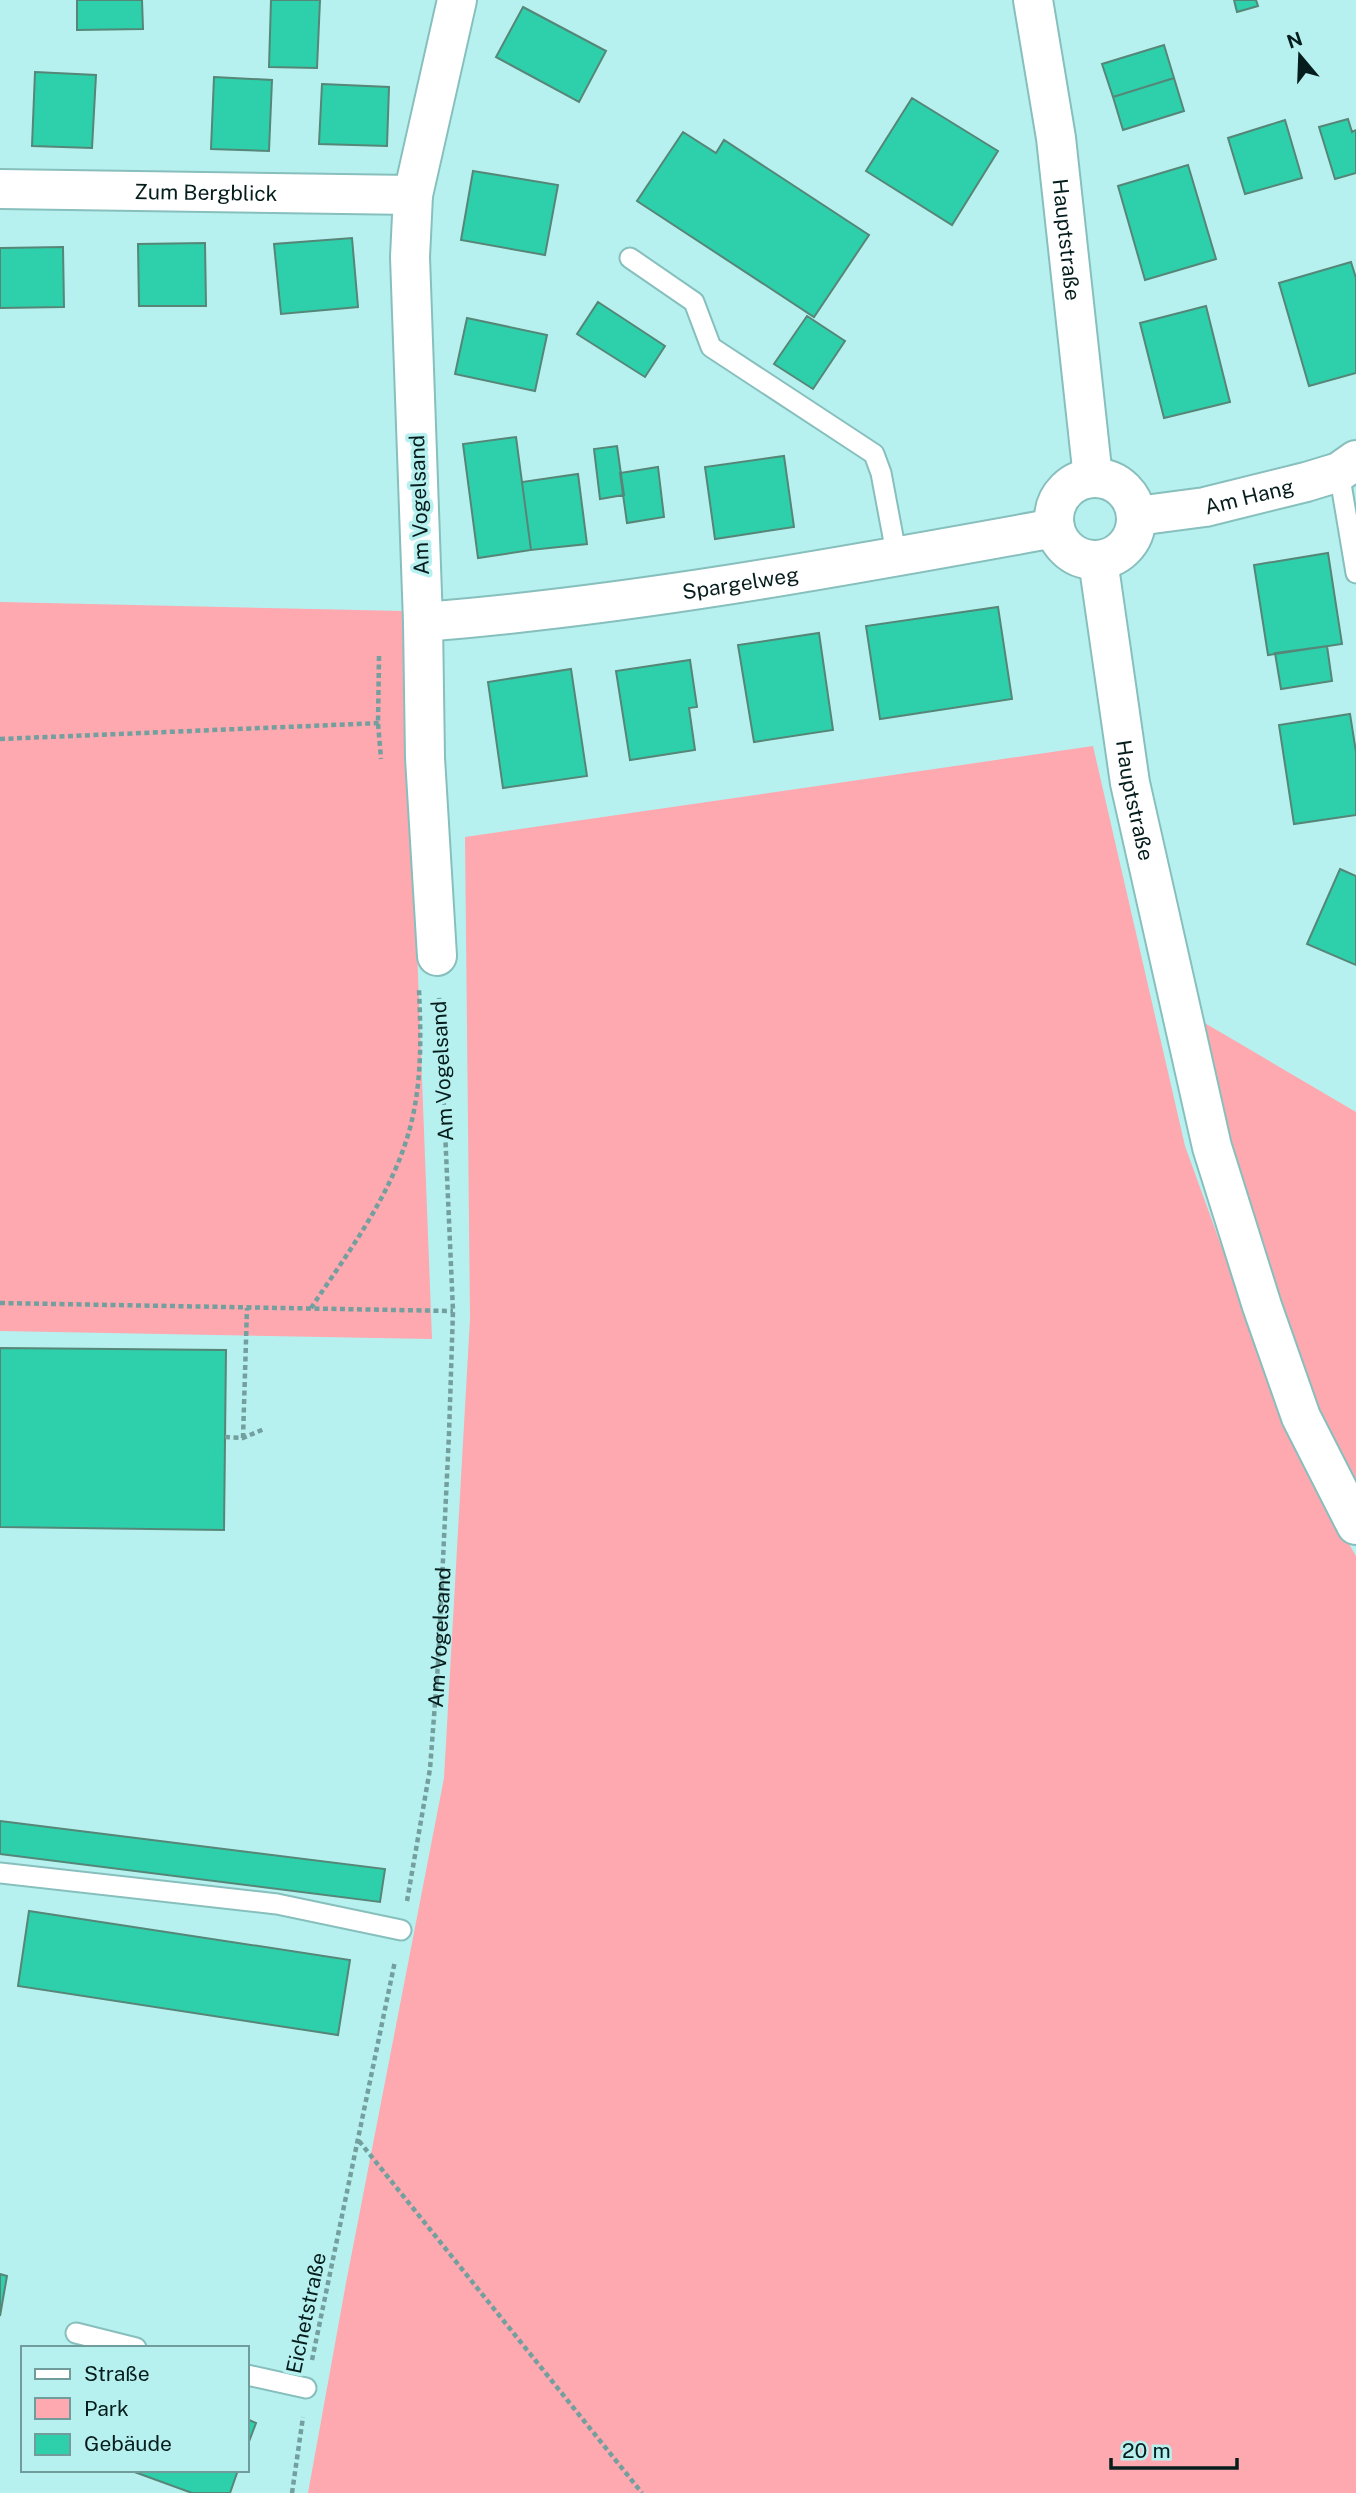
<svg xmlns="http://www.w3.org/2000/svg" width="1356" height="2493" font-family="'Public Sans',sans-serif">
	<rect width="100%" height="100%" fill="#b7f1ef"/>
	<path fill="#fea8b0" d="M0 602 404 611 432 1339 0 1331Z
		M1093 746 1185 1146 1297 1455 1356 1556V2493H308L346 2283 444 1778 470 1319 465 837Z
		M1186 1012 1356 1112V1495L1303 1394Z"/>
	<path fill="#2ed0ac" stroke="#558678" stroke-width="2" d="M77 0H142L143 29 77 30Z
		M271 0H320L317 68 269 67Z
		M1234 0H1256L1258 6 1237 12Z
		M523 7 606 51 579 102 496 57Z
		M1164 45 1174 78 1113 97 1102 64Z
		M35 72 96 75 92 148 32 146Z
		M214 77 272 80 269 151 211 149Z
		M1174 78 1184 111 1123 130 1113 97Z
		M322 84 389 87 387 146 319 144Z
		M912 98 998 151 952 225 866 171Z
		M1348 119 1352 132 1356 130V173L1335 179 1319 127Z
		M1285 120 1302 178 1245 194 1228 138Z
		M683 132 716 153 724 140 869 235 814 317 637 201Z
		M1188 165 1216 259 1145 280 1118 186Z
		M473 171 558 185 545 255 461 240Z
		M352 238 358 307 281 314 274 244Z
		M205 243 206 306H139L138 244Z
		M63 247 64 307 0 308V248Z
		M1351 262 1356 278V373L1309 386 1279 283Z
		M598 302 665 346 645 377 577 334Z
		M1206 306 1230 402 1164 418 1140 323Z
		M807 316 845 341 813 389 774 364Z
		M467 318 547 335 535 391 455 374Z
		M516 437 531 550 478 558 463 444Z
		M617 446 624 495 600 499 594 449Z
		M784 456 794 527 715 539 705 467Z
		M658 467 664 517 627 523 620 473Z
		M578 474 587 544 531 550 522 482Z
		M1328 553 1342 644 1268 655 1254 565Z
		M998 607 1012 699 880 719 866 626Z
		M819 633 833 730 754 742 738 645Z
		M1327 646 1332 681 1281 689 1275 653Z
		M690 660 697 707 689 708 695 750 630 760 616 671Z
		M571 669 587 776 503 788 488 682Z
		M1350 714 1356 752V815L1294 824 1279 725Z
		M1340 869 1356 876V965L1307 944Z
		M0 1348 226 1350 224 1530 0 1527Z
		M0 1821 385 1869 380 1902 0 1854Z
		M29 1911 350 1960 338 2035 18 1986Z
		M0 2274 7 2276 0 2316Z
		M247 2419 256 2423 247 2447Z
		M129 2470H238L230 2493H192Z"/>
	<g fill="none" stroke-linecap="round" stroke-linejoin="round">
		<defs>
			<path id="lane" d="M630 258 694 302 711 347 874 454 881 473 897 558
				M1339 472 1356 573
				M0 1873 277 1904 401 1930
				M76 2333 136 2348
				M247 2375 306 2388"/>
			<g id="street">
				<path id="s2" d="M0 189 413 195"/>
				<path id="s3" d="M1137 516 1205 507 1306 482 1339 472 1356 460"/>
				<path id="s4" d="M423 622C635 605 846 566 1055 528"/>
				<path d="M437 956 425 758 423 622 410 257 413 195 457 0"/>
			</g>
			<g id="secondary">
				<path id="s5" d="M1033 0 1056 138 1093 478"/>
				<circle cx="1095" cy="519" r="41"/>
				<path id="s6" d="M1098 560 1130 783 1212 1147 1262 1306 1301 1417 1356 1525"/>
			</g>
		</defs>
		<use href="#lane" stroke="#87bfbd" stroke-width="23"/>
		<use href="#street" stroke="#87bfbd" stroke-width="42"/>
		<use href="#secondary" stroke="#87bfbd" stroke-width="42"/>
		<g stroke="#739f9e" stroke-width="4.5" stroke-dasharray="5 3.5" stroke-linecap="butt">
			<path d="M379 656 378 723 381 759"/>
			<path d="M0 739 380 723"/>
			<path d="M0 1303 453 1311"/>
			<path d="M311 1308C349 1251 394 1192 411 1124 422 1080 421 1035 419 990"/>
			<path d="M225 1437 243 1438 264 1429"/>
			<path d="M243 1438 247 1308"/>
			<path id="s1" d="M407 1901 430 1769 438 1664 449 1434 453 1311 439 995"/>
			<path d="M359 2141 642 2493"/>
			<path d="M312 2360 395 1961"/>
			<path d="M292 2493 303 2417"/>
		</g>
		<use href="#lane" stroke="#fff" stroke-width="19"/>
		<use href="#street" stroke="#fff" stroke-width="38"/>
		<use href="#secondary" stroke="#fff" stroke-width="38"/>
	</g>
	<g text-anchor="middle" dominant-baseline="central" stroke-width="7" stroke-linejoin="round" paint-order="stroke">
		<g font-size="21" fill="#061d1d" stroke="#b7f1ef">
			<text stroke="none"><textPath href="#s2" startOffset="206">Zum Bergblick</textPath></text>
			<text stroke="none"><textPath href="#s5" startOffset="242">Hauptstraße</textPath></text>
			<text stroke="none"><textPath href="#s3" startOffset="114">Am Hang</textPath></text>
			<text transform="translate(419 505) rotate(-92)">Am Vogelsand</text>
			<text stroke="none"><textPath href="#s4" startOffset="320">Spargelweg</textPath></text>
			<text stroke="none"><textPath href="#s6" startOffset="243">Hauptstraße</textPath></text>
			<text transform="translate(442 1071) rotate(-93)">Am Vogelsand</text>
			<text stroke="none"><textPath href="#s1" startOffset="266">Am Vogelsand</textPath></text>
			<text transform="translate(306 2313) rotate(-78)">Eichetstraße</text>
		</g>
	</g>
	<rect x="21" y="2346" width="228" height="126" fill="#b7f1ef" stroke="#709c9b" stroke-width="2"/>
	<rect x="35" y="2369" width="35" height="10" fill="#ffffff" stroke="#709c9b" stroke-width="2"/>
	<text x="84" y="2381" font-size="21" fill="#061d1d">Straße</text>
	<rect x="35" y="2398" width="35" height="21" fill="#fea8b0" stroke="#709c9b" stroke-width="2"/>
	<text x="84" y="2416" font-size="21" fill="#061d1d">Park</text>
	<rect x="35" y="2434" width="35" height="21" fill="#2ed0ac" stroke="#709c9b" stroke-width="2"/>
	<text x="84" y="2451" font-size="21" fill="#061d1d">Gebäude</text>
	<g transform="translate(1300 56) rotate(341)" stroke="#b7f1ef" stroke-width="5" paint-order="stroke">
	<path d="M0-5L12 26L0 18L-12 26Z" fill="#061d1d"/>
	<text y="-10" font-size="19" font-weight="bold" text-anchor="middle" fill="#061d1d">N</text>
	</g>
	<path d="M1111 2458v10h126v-10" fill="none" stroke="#061d1d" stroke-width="3.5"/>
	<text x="1122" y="2458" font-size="21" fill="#061d1d" stroke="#b7f1ef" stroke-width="5" paint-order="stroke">20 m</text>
</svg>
